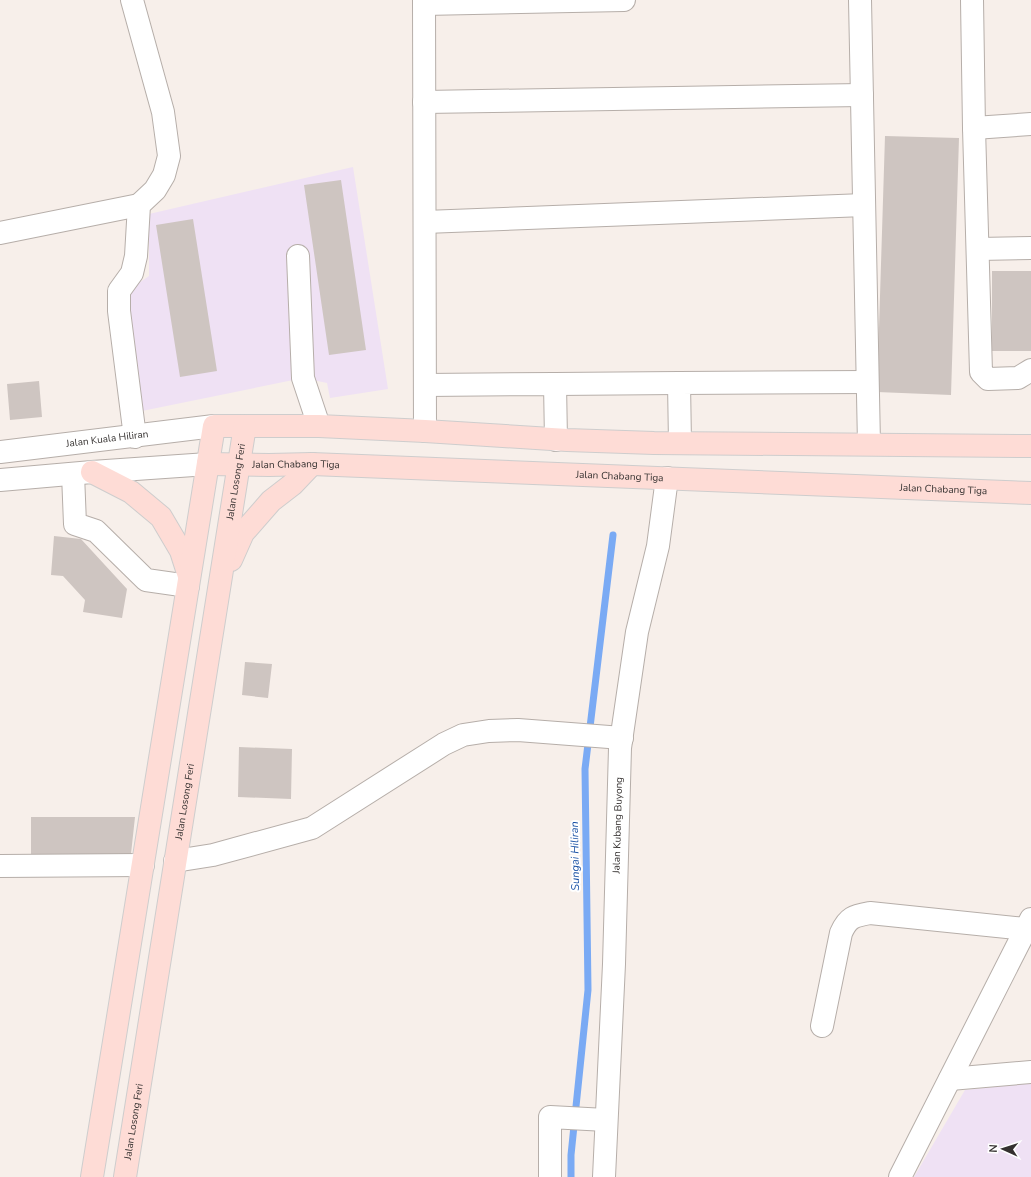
<svg xmlns="http://www.w3.org/2000/svg" width="1031" height="1177" font-family="'Nunito Sans',sans-serif">
	<rect width="100%" height="100%" fill="#f7efea"/>
	<path fill="#efe1f4" d="M353 167 388 389 330 398 327 383 303 378 137 412 129 290 149 276V214Z
		M1031 1083V1177H914L965 1090Z"/>
	<g fill="none" stroke-linecap="round" stroke-linejoin="round">
		<path stroke="#7aaaf4" stroke-width="7" d="M571 1177V1155L588 990 585 769 613 535"/>
	</g>
	<path fill="#cec5c1" d="M885 136 959 138 951 395 877 392Z
		M341 180 366 350 329 355 304 185Z
		M193 219 217 371 180 377 156 225Z
		M992 271H1031V351H992Z
		M39 381 42 417 10 420 7 384Z
		M54 536 81 539 127 589 122 618 83 612 85 600 63 576 51 575Z
		M245 662 272 664 268 698 242 695Z
		M239 747 292 749 291 799 238 797Z
		M31 817H135L130 863 31 860Z"/>
	<g fill="none" stroke-linecap="round" stroke-linejoin="round">
		<defs>
			<g id="minor">
				<path d="M132 0 163 112 169 156 164 175 155 190 139 205 136 256 132 273 119 291V311L135 437"/>
				<path d="M424 0 425 431"/>
				<path d="M860 0 869 444"/>
				<path d="M972 0 974 128 981 372 988 379 1018 378 1031 370"/>
				<path d="M424 4 624 0"/>
				<path d="M424 102 862 95"/>
				<path d="M974 128 1031 124"/>
				<path d="M425 222 864 205"/>
				<path d="M0 233 139 205"/>
				<path d="M978 249 1031 248"/>
				<path d="M298 256 303 378 319 426"/>
				<path d="M555 384 679 383"/>
				<path d="M425 385 555 384 556 440"/>
				<path d="M680 443 679 383 867 382"/>
				<path id="s1" d="M0 452 214 426"/>
				<path d="M73 474 75 524 96 531 146 580 188 586"/>
				<path d="M0 480 92 472 208 464"/>
				<path d="M175 861 213 855 312 828 444 744 463 735 489 731 518 730 622 738"/>
				<path d="M0 866 143 865"/>
				<path d="M822 1026 841 933C848 917 854 916 870 913L1025 929"/>
				<path d="M950 1079 1031 1072"/>
				<path d="M550 1177V1117L606 1120"/>
				<path id="s2" d="M604 1177 614 964 620 748 637 632 658 546 667 478"/>
				<path d="M900 1177 1031 919"/>
			</g>
			<g id="major">
				<path id="s3" d="M208 464 269 465 312 464 1031 493"/>
				<path d="M92 472 131 492 161 517 181 551 189 576"/>
				<path d="M231 560 243 533 271 501 293 484 312 464"/>
				<path d="M92 1177 214 426H319L425 431 567 440 654 443 1031 446"/>
				<path id="s4" d="M125 1177 245 426"/>
			</g>
		</defs>
		<use href="#minor" stroke="#b6aea9" stroke-width="24"/>
		<use href="#major" stroke="#cecdcd" stroke-width="24"/>
		<use href="#minor" stroke="#fff" stroke-width="22"/>
		<use href="#major" stroke="#fedcd6" stroke-width="22"/>
	</g>
	<g text-anchor="middle" dominant-baseline="central" stroke-width="4" stroke-linejoin="round" paint-order="stroke">
		<g font-size="10" fill="#34302f" stroke="#fff">
			<text stroke="none"><textPath href="#s1" startOffset="108">Jalan Kuala Hiliran</textPath></text>
			<text stroke="none"><textPath href="#s3" startOffset="88">Jalan Chabang Tiga</textPath></text>
			<text stroke="none"><textPath href="#s3" startOffset="412">Jalan Chabang Tiga</textPath></text>
			<text stroke="none"><textPath href="#s4" startOffset="704">Jalan Losong Feri</textPath></text>
			<text stroke="none"><textPath href="#s3" startOffset="736">Jalan Chabang Tiga</textPath></text>
			<text stroke="none"><textPath href="#s4" startOffset="380">Jalan Losong Feri</textPath></text>
			<text stroke="none"><textPath href="#s2" startOffset="352">Jalan Kubang Buyong</textPath></text>
			<text stroke="none"><textPath href="#s4" startOffset="56">Jalan Losong Feri</textPath></text>
		</g>
		<g font-size="11" font-style="italic" fill="#154ea3" stroke="#fff">
			<text transform="translate(575 856) rotate(-91)">Sungai Hiliran</text>
		</g>
	</g>
	<g transform="translate(1003 1149) rotate(273)" stroke="#ffffff" stroke-width="3" paint-order="stroke">
	<path d="M0-3L7 15L0 10L-7 15Z" fill="#34302f"/>
	<text y="-6" font-size="11" font-weight="bold" text-anchor="middle" fill="#34302f">N</text>
	</g>
</svg>
